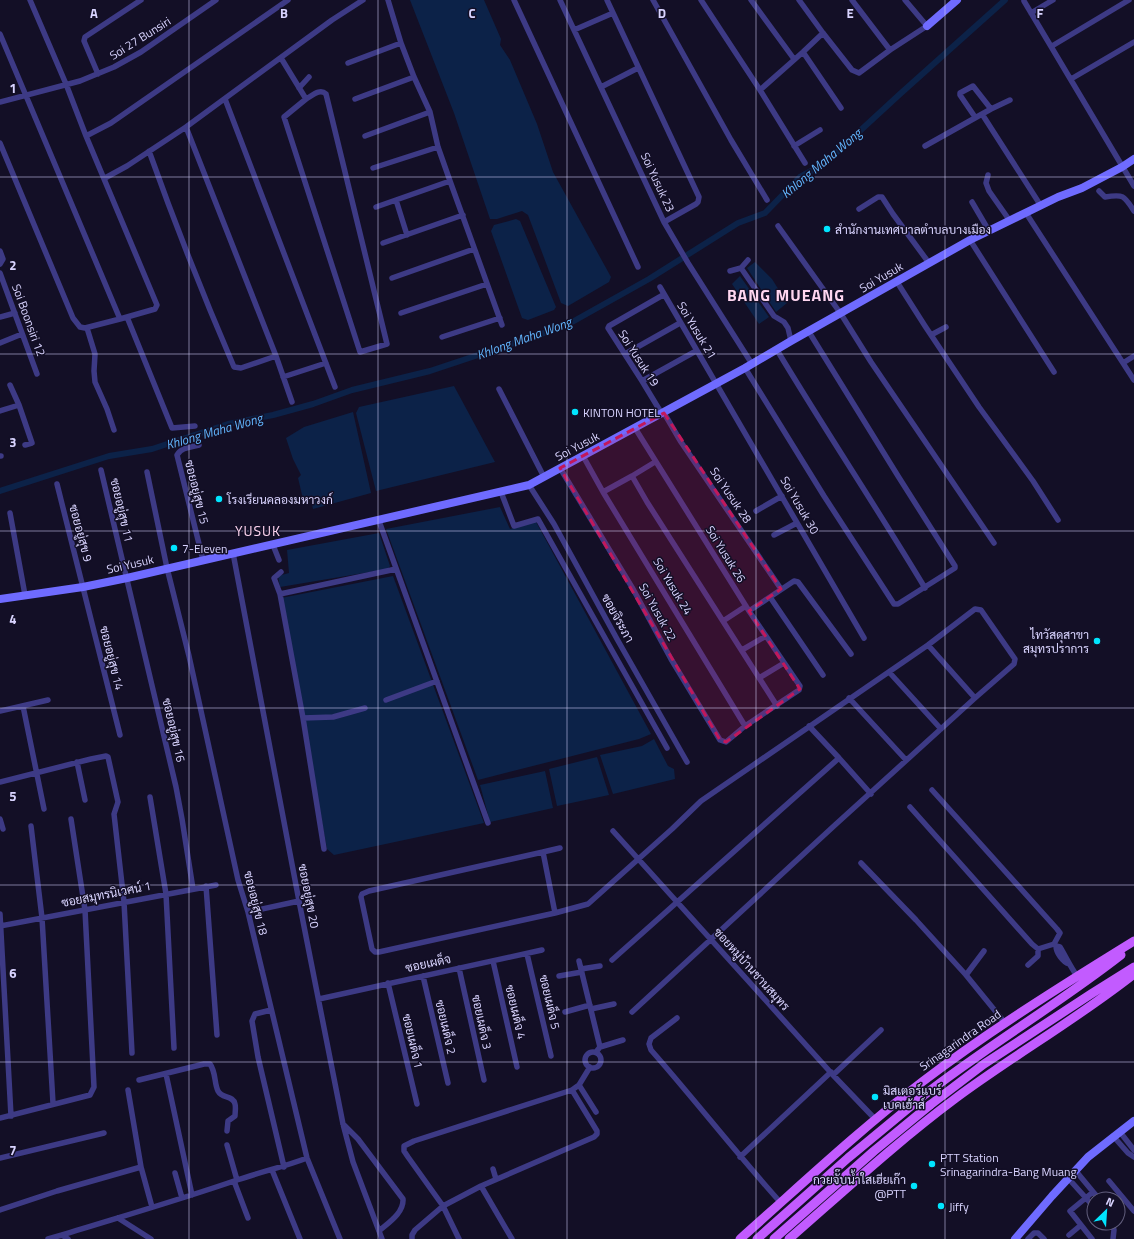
<svg xmlns="http://www.w3.org/2000/svg" width="1134" height="1239" font-family="'Titillium Web',Sarabun,sans-serif">
	<rect width="100%" height="100%" fill="#130f26"/>
	<path fill="#0c2248" d="M410 0H484L501 39 500 45 510 60 537 124 553 172 611 277 609 282 568 306 561 303 528 215 522 211 497 219H490L454 113Z
		M516 219 520 221 556 307 554 310 528 320 522 318 491 231 494 225Z
		M755 262 772 279 787 303 776 312 747 268Z
		M740 276 769 317 759 324 732 284Z
		M454 386 495 462 376 491 356 413 359 407Z
		M353 412 371 493 313 509 311 500 303 499 298 478 301 475 293 459 286 438 304 427Z
		M500 507 510 529 535 520 651 734 639 739 478 780 386 529Z
		M379 533 390 566 388 569 280 587 278 576 289 573 287 550Z
		M393 576 484 823 334 855 327 849 281 598Z
		M654 739 668 766 674 769 675 779 613 794 600 755 642 746Z
		M597 757 609 795 557 806 549 769Z
		M545 771 553 808 490 822 480 785Z"/>
	<g fill="none" stroke-linecap="round" stroke-linejoin="round">
		<path stroke="#0c2248" stroke-width="6" d="M0 491 109 456 152 449 228 424 273 415 313 404 352 390 430 371 565 326 649 279 738 223 765 213 800 177 824 164 900 94 1005 0"/>
		<path stroke="#3d3a85" stroke-width="5.5" d="M30 0 66 84 86 136 157 305 155 309 127 317
			M388 0 401 43 414 77 430 112 438 147 450 181 502 325
			M514 0 638 267
			M560 0 664 222 688 263 752 364
			M607 0 699 197 698 202 696 204 664 222
			M653 0 731 140 767 200
			M701 0 760 90 805 163
			M751 0 794 59
			M799 0 823 33 852 70 859 73 890 50 927 26 905 0
			M852 0 890 50
			M1024 1 1134 186
			M1031 13 1053 0
			M574 30 613 13
			M0 34 120 319 127 317 172 428 195 426
			M1052 46 1129 0
			M803 52 841 108
			M281 58 306 99 284 117 360 352 387 344 326 94C320 88 313 95 306 99
			M348 63 401 43
			M98 74 84 41 85 37 141 0
			M1071 79 1134 42
			M601 87 638 68
			M299 88 309 77
			M760 90 803 52 823 33
			M225 99 335 387
			M355 99 414 77
			M0 102 80 81 114 67 141 52 216 0
			M982 114 1041 206
			M975 117 960 95V93L973 86 991 109
			M186 127 276 356 292 402
			M86 136 111 123 288 0
			M365 136 430 112
			M0 143 73 318 80 327 85 328 120 319
			M794 146 820 130
			M925 146 991 109 1010 100
			M149 151C175 224 203 295 234 367L241 368 276 356
			M373 168 438 147
			M988 175 986 183 989 191 1010 221
			M105 178 127 166 186 127 332 20 363 0
			M1099 191 1105 197C1123 194 1124 195 1134 211
			M396 200 407 235
			M972 202 989 231
			M376 207 450 181
			M859 209 878 197H882L893 214 929 263
			M1026 213 1134 380
			M778 226 841 314 871 362 994 543
			M970 240 1054 372
			M383 243 463 215
			M0 251 3 259 0 264
			M741 268 774 316 784 322 788 328 791 341
			M730 271 741 268 748 260
			M0 273 37 374
			M392 278 474 249
			M897 282 925 326 979 407 1033 481 1058 520
			M660 287 864 638
			M401 313 487 284
			M0 317 15 313
			M87 328 95 354 94 371 95 382 107 409 114 430
			M931 335 946 327
			M442 337 500 318
			M0 343 22 334
			M777 350C825 430 877 508 925 588
			M625 354 680 323
			M1123 363 1134 356
			M745 368 824 496 894 604H898L955 568V566L898 476 809 332
			M283 377 326 363
			M642 381 696 351
			M10 385 19 405
			M499 389 544 477
			M0 411 19 405 32 443 25 445
			M664 413 681 442 781 589
			M662 414 642 381 608 328 609 326 663 295
			M199 445C192 447 181 447 177 455L203 560
			M0 456H1
			M583 456 603 492 745 726
			M655 462 632 476 647 502 777 706
			M560 468 633 589 671 659 720 740 726 742 745 726 799 690 800 686 749 611 635 428
			M101 470 176 787 182 819 193 889
			M147 472 167 568 189 656 238 880 248 912 307 1158 340 1239
			M57 484 120 735
			M529 485 554 524 617 639 687 762
			M501 492 514 526 538 519 667 748
			M603 492 632 476
			M756 511 782 496
			M10 513 25 595
			M379 521 488 823
			M774 535 797 523
			M273 545 279 560
			M233 553 299 901 343 1124 353 1162 382 1239
			M280 594 274 578 281 572
			M749 611 770 597
			M723 621 746 606
			M928 645 975 698
			M742 650 766 636
			M889 672 941 729
			M823 675 770 597 794 581 798 582 851 654
			M759 678 784 663
			M849 698 906 760
			M386 700 437 681
			M23 706 44 809
			M0 711 48 700
			M303 718 333 717 365 708
			M839 758 871 794
			M77 762 85 800
			M0 782 91 759 106 756 108 757 118 802 114 814 124 902 132 1053
			M932 790 1057 929 1060 933 1054 944
			M150 797 166 894 174 1048
			M910 807 1032 944 1038 949 1054 944 1056 946 1060 947C1066 957 1070 966 1077 976
			M0 819 3 829
			M31 826 42 918 53 1103
			M613 831 833 1075 876 1120
			M324 849 303 718 280 594 396 569
			M543 852 560 848
			M861 863 916 920 966 975 1005 1023
			M206 886 217 1035
			M248 912 299 901
			M555 913 543 852 369 891 362 894 361 897 372 949 375 952H379L555 913 588 904 672 829 701 801 928 645 975 609 981 610 1015 659 1014 664 975 698 835 825 632 1012
			M0 914 11 1116
			M0 926 216 885
			M1056 946C1056 953 1063 962 1069 964
			M527 954 551 1056
			M612 960 839 758 809 726
			M493 961 517 1067
			M579 961 600 1047 596 1052
			M1028 965 1038 956V949
			M459 968 484 1080
			M581 969 600 966
			M966 975 984 951
			M423 976 448 1083
			M559 976 582 972
			M388 983 417 1104
			M319 999 542 950
			M591 1009 614 1004
			M271 1010 255 1014 252 1021 258 1057 284 1167
			M565 1012 590 1005
			M677 1018 651 1038 649 1044 651 1050C695 1100 736 1153 781 1203
			M600 1047 623 1040
			M585 1060a8 8 0 1 1 16 0a8 8 0 1 1-16 0Z
			M166 1074 192 1195
			M833 1075 881 1030
			M139 1080 204 1064H210C216 1072 214 1083 218 1091 222 1099 233 1095 235 1104 236 1107 235 1113 235 1116L228 1121 227 1131
			M579 1085 596 1112
			M128 1090 141 1167 152 1207
			M572 1090 579 1085 590 1067
			M0 1118 90 1095 94 1087 85 910 71 819
			M343 1124 358 1139 403 1199C404 1213 388 1223 379 1231
			M1120 1132 1134 1150
			M1113 1136 1128 1153 1134 1157
			M227 1145 237 1180
			M740 1157 831 1072
			M0 1158 104 1133
			M493 1169 496 1179
			M272 1170 300 1239
			M1075 1170 1099 1199
			M175 1173 182 1198
			M1068 1178 1094 1207
			M234 1181 248 1218
			M1109 1181 1134 1211
			M481 1186 512 1239
			M0 1210 57 1191 141 1167
			M118 1218 151 1239
			M1112 1223 1114 1230 1113 1239
			M62 1235C120 1217 179 1200 237 1180 260 1172 284 1167 307 1158
			M1069 1235 1081 1225
			M48 1239 62 1235 68 1239
			M412 1239V1235L415 1230 443 1206 481 1186 594 1137 597 1134V1131L572 1090 414 1141 404 1146V1151L408 1157 443 1206 459 1239
			M1028 1239 1034 1233H1038L1044 1239
			M1092 1239 1070 1211 1093 1192"/>
		<path stroke="#6f6bff" stroke-width="8" d="M927 26 957 0
			M0 599 83 587 127 578 529 485 745 368 791 341 970 240 1058 197 1082 188 1122 167 1134 159
			M1015 1239 1052 1196 1088 1157 1134 1121"/>
		<path stroke="#c25bff" stroke-width="9" d="M923 1096C987 1046 1057 1005 1121 955
			M930 1105 984 1064 1091 994 1134 967
			M740 1239C800 1186 858 1131 922 1082 989 1031 1061 986 1134 941
			M789 1239C844 1191 897 1142 956 1098 1014 1055 1077 1019 1134 974"/>
		<path stroke="#c25bff" stroke-width="9" d="M757 1239 848 1158 923 1096
			M774 1239 874 1151 930 1105"/>
	</g>
	<path fill="#c2185b" fill-opacity="0.2" stroke="#c2185b" stroke-width="3" stroke-dasharray="8 5" stroke-linejoin="round" d="M664 413 781 589 749 611 800 689 726 742 720 740 560 468Z"/>
	<path fill="none" stroke="#d9d4ff" stroke-width="1" stroke-opacity="0.55" d="M189 0V1239M378 0V1239M567 0V1239M756 0V1239M945 0V1239M0 177H1134M0 354H1134M0 531H1134M0 708H1134M0 885H1134M0 1062H1134"/>
	<g fill="#00e5ff" stroke="#130f26" stroke-width="1.5">
		<circle cx="827" cy="229" r="4"/>
		<circle cx="575" cy="412" r="4"/>
		<circle cx="219" cy="499" r="4"/>
		<circle cx="174" cy="548" r="4"/>
		<circle cx="1097" cy="641" r="4"/>
		<circle cx="875" cy="1097" r="4"/>
		<circle cx="932" cy="1164" r="4"/>
		<circle cx="914" cy="1186" r="4"/>
		<circle cx="941" cy="1206" r="4"/>
	</g>
	<g text-anchor="middle" dominant-baseline="central" stroke-width="3" stroke-linejoin="round" paint-order="stroke">
		<g font-size="12" fill="#d9d4ff" stroke="#130f26">
			<text transform="translate(140 38) rotate(-32)">Soi 27 Bunsiri</text>
			<text transform="translate(658 182) rotate(65)">Soi Yusuk 23</text>
			<text transform="translate(881 277) rotate(-30)">Soi Yusuk</text>
			<text transform="translate(29 320) rotate(70)">Soi Boonsiri 12</text>
			<text transform="translate(697 330) rotate(59)">Soi Yusuk 21</text>
			<text transform="translate(639 358) rotate(57)">Soi Yusuk 19</text>
			<text transform="translate(577 446) rotate(-28)">Soi Yusuk</text>
			<text transform="translate(197 492) rotate(76)">ซอยอยู่สุข 15</text>
			<text transform="translate(731 495) rotate(56)">Soi Yusuk 28</text>
			<text transform="translate(800 505) rotate(60)">Soi Yusuk 30</text>
			<text transform="translate(122 510) rotate(77)">ซอยอยู่สุข 11</text>
			<text transform="translate(81 533) rotate(75)">ซอยอยู่สุข 9</text>
			<text transform="translate(726 554) rotate(58)">Soi Yusuk 26</text>
			<text transform="translate(130 564) rotate(-13)">Soi Yusuk</text>
			<text transform="translate(673 586) rotate(59)">Soi Yusuk 24</text>
			<text transform="translate(658 612) rotate(61)">Soi Yusuk 22</text>
			<text transform="translate(618 618) rotate(61)">ซอยจิระภา</text>
			<text transform="translate(112 658) rotate(76)">ซอยอยู่สุข 14</text>
			<text transform="translate(174 730) rotate(77)">ซอยอยู่สุข 16</text>
			<text transform="translate(106 894) rotate(-11)">ซอยสมุทรนิเวศน์ 1</text>
			<text transform="translate(309 896) rotate(79)">ซอยอยู่สุข 20</text>
			<text transform="translate(256 903) rotate(76)">ซอยอยู่สุข 18</text>
			<text transform="translate(428 963) rotate(-12)">ซอยเผด็จ</text>
			<text transform="translate(752 969) rotate(48)">ซอยหมู่บ้านชานสมุทร</text>
			<text transform="translate(550 1002) rotate(77)">ซอยเผด็จ 5</text>
			<text transform="translate(516 1012) rotate(77)">ซอยเผด็จ 4</text>
			<text transform="translate(482 1022) rotate(78)">ซอยเผด็จ 3</text>
			<text transform="translate(446 1027) rotate(77)">ซอยเผด็จ 2</text>
			<text transform="translate(960 1040) rotate(-35)">Srinagarindra Road</text>
			<text transform="translate(413 1041) rotate(77)">ซอยเผด็จ 1</text>
		</g>
		<g font-size="12" fill="#d9d4ff" stroke="#130f26" text-anchor="start">
			<text x="835" y="229">สำนักงานเทศบาลตำบลบางเมือง</text>
			<text x="583" y="412">KINTON HOTEL</text>
			<text x="227" y="499">โรงเรียนคลองมหาวงก์</text>
			<text x="182" y="548">7-Eleven</text>
			<text x="1089" y="634" text-anchor="end">ไทวัสดุสาขา<tspan x="1089" dy="14">สมุทรปราการ</tspan></text>
			<text x="883" y="1090">มิสเตอร์แบร์<tspan x="883" dy="14">เบคเฮ้าส์</tspan></text>
			<text x="940" y="1157">PTT Station<tspan x="940" dy="14">Srinagarindra-Bang Muang</tspan></text>
			<text x="906" y="1179" text-anchor="end">กวยจั๊บน้ำใสเฮียเก๊า<tspan x="906" dy="14">@PTT</tspan></text>
			<text x="949" y="1206">Jiffy</text>
		</g>
		<g font-size="13" font-style="italic" fill="#62b6ff" stroke="#130f26">
			<text transform="translate(821 163) rotate(-40)">Khlong Maha Wong</text>
			<text transform="translate(524 338) rotate(-20)">Khlong Maha Wong</text>
			<text transform="translate(214 431) rotate(-16)">Khlong Maha Wong</text>
		</g>
		<g font-size="14" letter-spacing="1" fill="#ffd6f0" stroke="#130f26">
			<text x="258" y="530">YUSUK</text>
		</g>
		<g font-size="16" font-weight="bold" letter-spacing="1" fill="#ffd6f0" stroke="#130f26">
			<text x="786" y="295">BANG MUEANG</text>
		</g>
	</g>
	<g font-size="13" text-anchor="middle" font-weight="bold" fill="#d9d4ff" stroke="#130f26" stroke-width="3" stroke-linejoin="round" paint-order="stroke">
		<text x="94" y="18">A</text>
		<text x="284" y="18">B</text>
		<text x="472" y="18">C</text>
		<text x="662" y="18">D</text>
		<text x="850" y="18">E</text>
		<text x="1040" y="18">F</text>
		<text x="13" y="93">1</text>
		<text x="13" y="270">2</text>
		<text x="13" y="447">3</text>
		<text x="13" y="624">4</text>
		<text x="13" y="801">5</text>
		<text x="13" y="978">6</text>
		<text x="13" y="1155">7</text>
	</g>
	<g transform="translate(1106 1211) rotate(25)"><circle r="19" fill="#130f26" stroke="#625e7d"/>
	<path d="M0-3L7 15L0 10L-7 15Z" fill="#00e5ff"/>
	<text y="-6" font-size="11" font-weight="bold" text-anchor="middle" fill="#d9d4ff">N</text>
	</g>
</svg>
